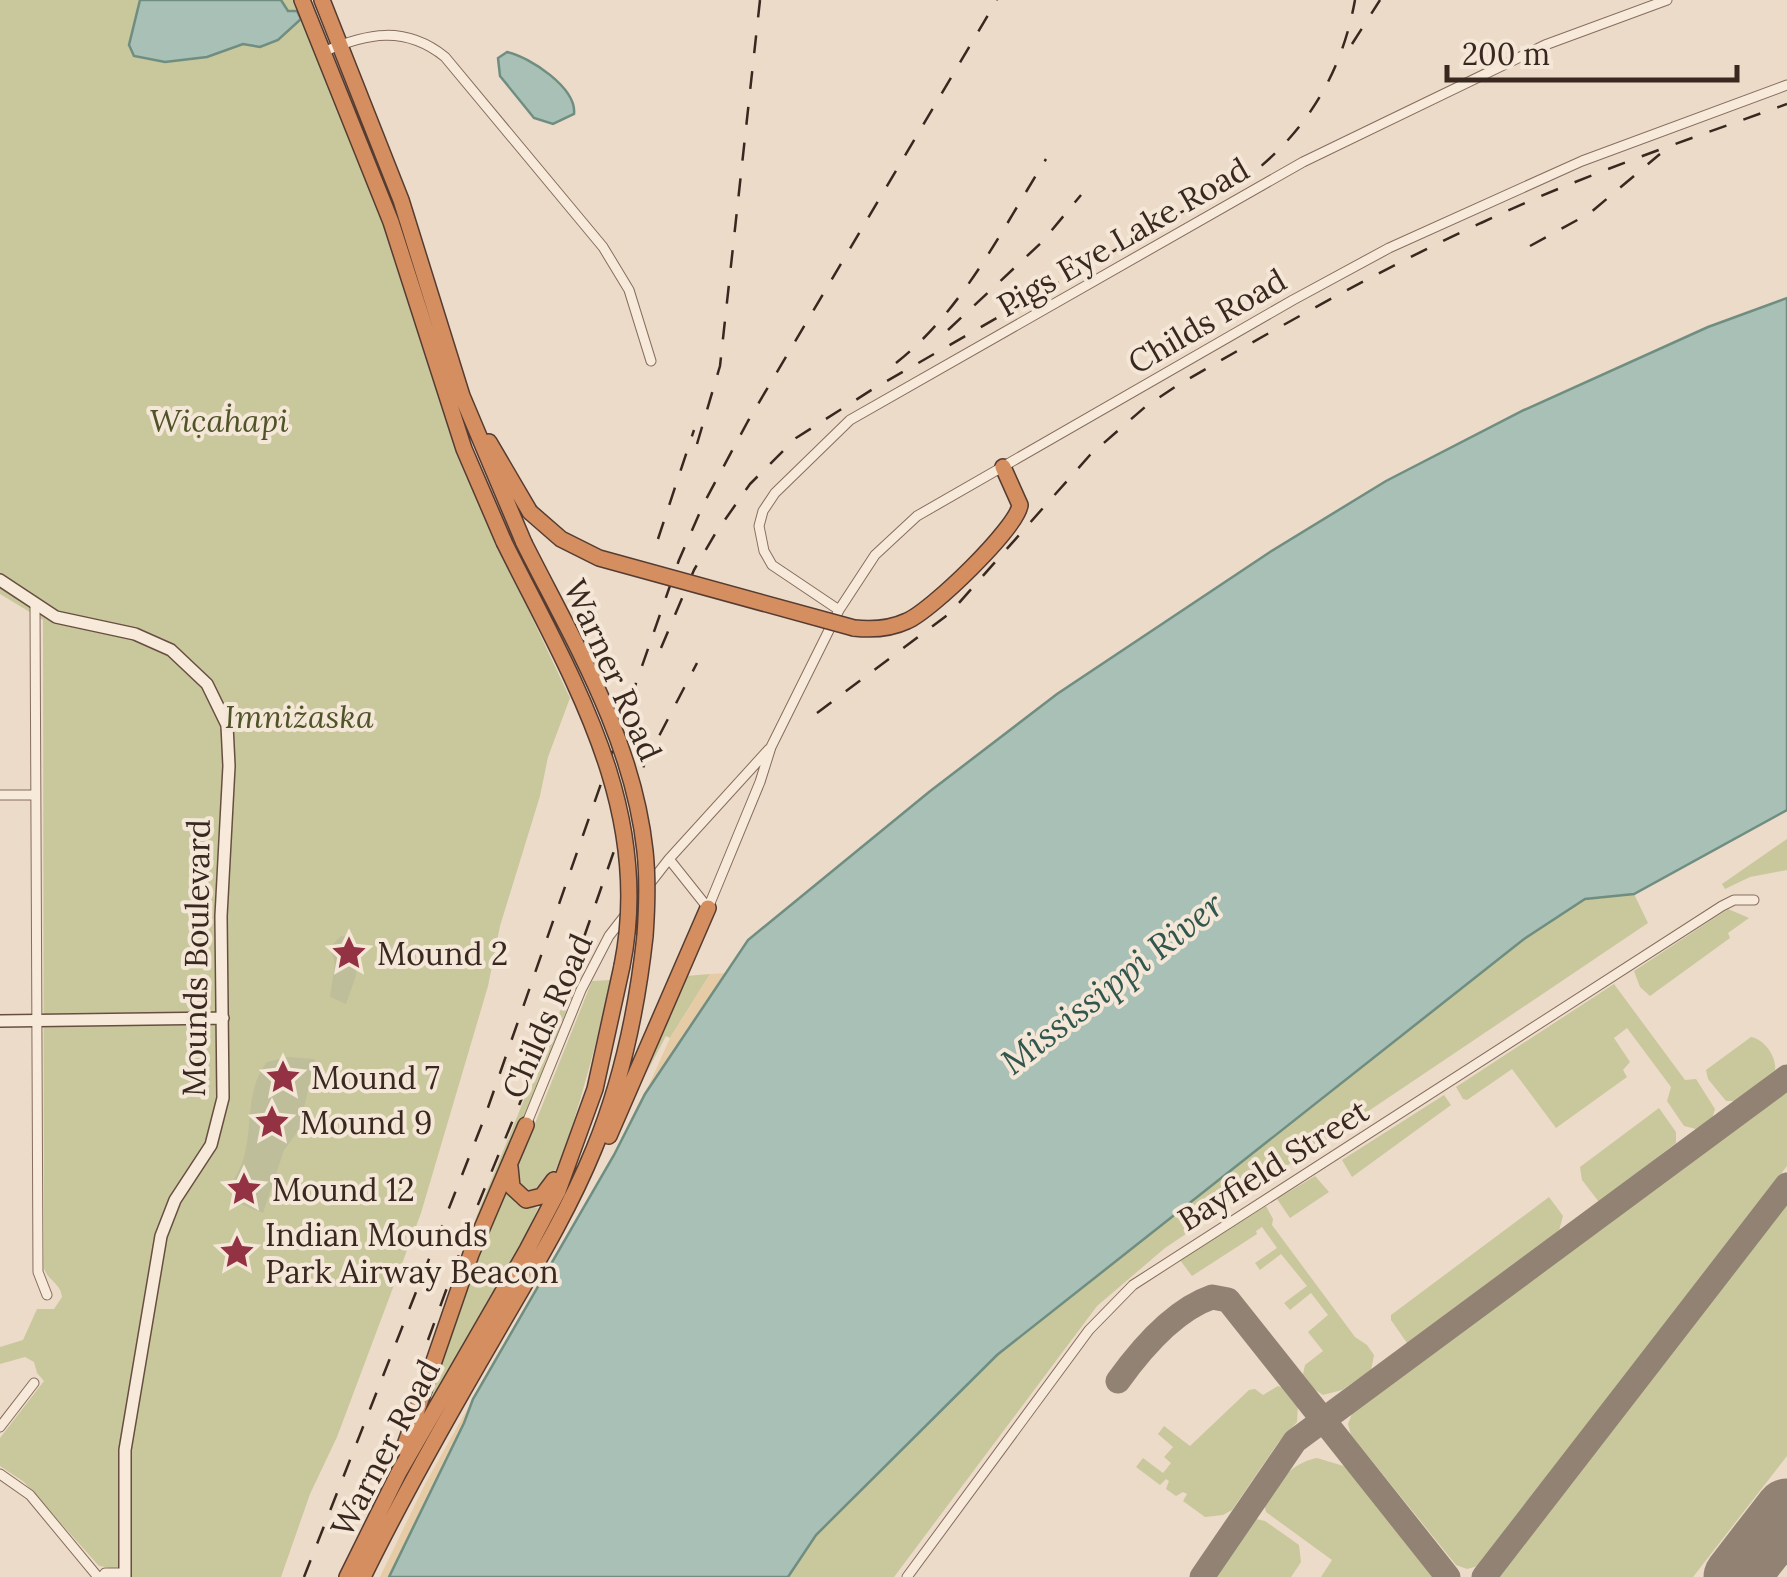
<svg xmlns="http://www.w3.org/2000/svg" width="1787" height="1577" font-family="Lora,serif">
	<rect width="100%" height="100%" fill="#ecdbc8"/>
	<path fill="#c9c79c" d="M0 0H297L386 223 499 548 570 698 548 757 540 796 500 926 488 986 421 1213 337 1437 310 1494 281 1577H117V1569L99 1566 24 1482 0 1466V1438L44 1381 37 1373 34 1362 25 1357 0 1364V1347L23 1340 37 1309H54L62 1297C61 1283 47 1280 44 1268L43 620 0 594Z
		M1787 839V870L1750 877 1725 889 1722 884Z
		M1634 894 1648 923 1165 1248 1097 1306 894 1577H788L816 1535 997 1355 1524 939 1585 899Z
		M1728 909 1749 918 1728 933 1730 938 1650 996 1640 987 1634 971Z
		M710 974 670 1038 666 1036 647 1072 686 976Z
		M611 980C604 1011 565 1176 543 1189 539 1192 533 1191 528 1192L519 1186 516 1171 592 981Z
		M572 982H578L436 1336 477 1215Z
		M1614 984 1685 1080 1696 1079 1715 1109 1712 1119 1696 1129 1684 1126 1667 1101 1671 1087 1627 1028 1614 1038 1630 1062 1623 1070 1627 1077 1556 1128 1512 1069 1467 1100 1463 1099 1456 1087Z
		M1751 1037C1764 1039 1777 1057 1775 1070L1735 1101H1726L1708 1079 1706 1070Z
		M1787 1090V1166L1478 1566 1467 1569 1456 1565 1351 1435 1348 1424 1353 1411Z
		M1444 1095 1451 1105 1352 1177 1342 1160Z
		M1659 1108 1676 1132V1143L1599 1202 1582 1180 1580 1167Z
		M1315 1176 1329 1192 1290 1218 1277 1199Z
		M505 1187 516 1203 538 1208 520 1250 428 1409 424 1407 464 1289Z
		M1549 1197 1563 1216 1559 1231 1407 1343 1391 1320V1315Z
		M1787 1202V1456L1693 1577H1497Z
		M1266 1206 1273 1219 1272 1225 1355 1337 1367 1345 1374 1355 1371 1370 1342 1390 1323 1395 1314 1389 1303 1374 1305 1365 1323 1351 1308 1332 1328 1315 1311 1293 1290 1310 1284 1303 1307 1286 1281 1254 1260 1270 1255 1263 1277 1248 1262 1227 1256 1231 1257 1234 1192 1276 1180 1260Z
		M1278 1386 1284 1388 1298 1405 1297 1422 1278 1443 1232 1510 1223 1515 1205 1517 1183 1501 1187 1494 1183 1492 1176 1496 1166 1489 1169 1481 1166 1479 1160 1485 1136 1467 1143 1458 1163 1473 1171 1463 1164 1457 1173 1447 1158 1434 1164 1426 1190 1446 1249 1390 1255 1389 1263 1395Z
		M1317 1458 1347 1467 1434 1577H1321L1332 1560 1266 1512 1264 1504C1279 1482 1289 1464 1317 1458Z
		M1256 1519 1265 1521 1299 1545 1301 1562 1291 1577H1214Z"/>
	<path fill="#e6cba7" d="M728 973 645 1094 670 1038 710 974Z
		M473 1399 464 1423 389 1577H380L425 1484Z"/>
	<path fill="#bfbe9a" d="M341 936H349L358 944 356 976 346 1004 330 997 335 963 330 947Z
		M287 1057 315 1059 299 1130 284 1150 263 1213 236 1202 230 1187C235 1177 241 1168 244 1157 253 1124 245 1090 267 1062Z"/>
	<path fill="#a8c0b5" stroke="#6f8e81" stroke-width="2.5" d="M140 0H281L288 11H297L301 19 278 40 260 47 243 44 207 57 165 62 134 56 129 45Z
		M507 52C530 57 577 88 574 114L553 124 534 118 500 76 498 58Z
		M1787 298V810L1634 894 1585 899 1524 939 997 1355 816 1535 788 1577H389L464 1423 473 1399 614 1155 645 1094 748 940 929 792 1057 694 1270 552 1386 481 1524 410 1708 327Z"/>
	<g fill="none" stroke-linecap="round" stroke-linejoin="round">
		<path stroke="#928274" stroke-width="25" d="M1118 1381C1141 1349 1174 1310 1212 1297L1228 1300 1448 1577
			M1202 1577 1295 1441 1787 1077
			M1484 1577 1787 1185"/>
		<path stroke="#928274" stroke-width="65" d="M1736 1577 1787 1511"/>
		<defs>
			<path id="street" d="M323 52C367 33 405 25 445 57L603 247 629 290 651 361
				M35 606 38 1272 47 1295
				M839 610 772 565 764 551 759 526 763 511 775 493 850 420 1303 162 1545 45 1667 0
				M0 795H36
				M669 859 708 908 760 782 771 747 839 610 875 555 917 516 1293 300 1389 248 1582 161 1787 85
				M526 1125 581 990 609 936 669 859 769 749
				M0 1427 34 1383
				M0 1474 30 1495 98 1577
				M102 1577 105 1573H125
				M907 1577 1089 1330 1133 1285 1722 906 1734 900H1754"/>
			<path id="secondary" d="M0 580 56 617 135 634 171 650 207 684 227 725 229 766 221 916 223 1098 211 1145 175 1200 161 1236 125 1450V1577
				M0 1021 223 1018"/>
			<path id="highway" d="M302 0 391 222 464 449 504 542
				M322 0 401 200 462 396 524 543
				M489 442 530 512
				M854 628C872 630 890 629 907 621 931 611 1017 528 1020 505L1003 467
				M609 1136 708 908
				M510 1167 512 1187 526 1200 542 1196 554 1180
				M404 1448 471 1254 526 1125
				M347 1577 399 1472 527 1250 558 1191 595 1089 622 966
				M363 1577C403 1495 448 1416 494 1337 529 1276 567 1215 594 1149 622 1081 637 1009 645 936"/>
		</defs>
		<use href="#street" stroke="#866d5e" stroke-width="11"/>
		<use href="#secondary" stroke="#684e41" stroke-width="14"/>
		<use href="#highway" stroke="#553c32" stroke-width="18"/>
		<use href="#street" stroke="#f7eada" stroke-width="9"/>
		<use href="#secondary" stroke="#f7eada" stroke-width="11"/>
		<use href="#highway" stroke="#d58e5f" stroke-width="15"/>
		<path stroke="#382820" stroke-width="2.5" stroke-dasharray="18 18" stroke-linecap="butt" d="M1352 44 1380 0
			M1530 246 1590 213 1660 154
			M948 330 1042 242 1081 195
			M896 363C963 310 1001 231 1046 159
			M697 444 720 366 760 0
			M658 539 694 430
			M661 648 694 570 715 534 750 484 796 438 873 389 1260 167C1312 123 1343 67 1355 0
			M817 713 950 613 1090 455 1145 407 1178 385C1277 328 1377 271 1481 223 1580 176 1684 141 1787 104
			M428 1340 472 1219 560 1006 644 765 697 663
			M304 1577 484 1119 679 560 704 503 748 421 997 0"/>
		<defs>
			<path id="highway-bridge" d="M530 512 561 539 599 558 854 628
				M504 542C571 677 654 808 622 966
				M524 543C574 642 633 739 645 851 648 879 647 908 645 936"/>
		</defs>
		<use href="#highway-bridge" stroke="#553c32" stroke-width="18" stroke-linecap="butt"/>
		<use href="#highway-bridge" stroke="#d58e5f" stroke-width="15"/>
	</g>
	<defs>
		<symbol id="sight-bare" viewBox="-9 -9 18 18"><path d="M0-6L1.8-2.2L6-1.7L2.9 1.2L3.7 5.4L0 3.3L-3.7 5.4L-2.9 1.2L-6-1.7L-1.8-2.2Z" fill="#923242" stroke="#f4e7d7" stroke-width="2.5" paint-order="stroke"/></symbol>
	</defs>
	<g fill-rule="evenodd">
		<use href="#sight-bare" x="324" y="928" width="50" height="50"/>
		<use href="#sight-bare" x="258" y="1052" width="50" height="50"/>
		<use href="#sight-bare" x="247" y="1097" width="50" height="50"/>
		<use href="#sight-bare" x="219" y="1164" width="50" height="50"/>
		<use href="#sight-bare" x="212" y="1227" width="50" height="50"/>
	</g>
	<g text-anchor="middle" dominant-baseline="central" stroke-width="8" stroke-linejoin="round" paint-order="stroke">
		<g font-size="32" fill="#382820" stroke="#f4e7d7">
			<text transform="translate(1123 237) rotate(-30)">Pigs Eye Lake Road</text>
			<text transform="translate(1207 321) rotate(-30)">Childs Road</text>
			<text transform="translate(613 670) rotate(66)">Warner Road</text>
			<text transform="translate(196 958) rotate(-89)">Mounds Boulevard</text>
			<text transform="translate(547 1016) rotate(-66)">Childs Road</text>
			<text transform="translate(1273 1165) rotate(-32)">Bayfield Street</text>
			<text transform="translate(385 1448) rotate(-62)">Warner Road</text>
		</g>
		<g font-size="32" font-style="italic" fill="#4f5328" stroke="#f4e7d7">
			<text x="219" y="420">Wic̣aḣapi</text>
			<text x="299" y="716">Imniżaska</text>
		</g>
		<g font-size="32" fill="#382820" stroke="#f4e7d7" text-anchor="start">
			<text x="377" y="953">Mound 2</text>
			<text x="311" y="1077">Mound 7</text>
			<text x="300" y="1122">Mound 9</text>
			<text x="272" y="1189">Mound 12</text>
			<text x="265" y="1234">Indian Mounds<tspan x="265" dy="37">Park Airway Beacon</tspan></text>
		</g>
		<g font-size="35" font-style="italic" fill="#31564e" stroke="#f4e7d7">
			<text transform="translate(1112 983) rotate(-38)">Mississippi River</text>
		</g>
	</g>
	<path d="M1447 65v15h290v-15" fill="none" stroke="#382820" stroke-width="5"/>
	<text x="1462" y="65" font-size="30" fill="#382820" stroke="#f4e7d7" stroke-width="8" paint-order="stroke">200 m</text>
</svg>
